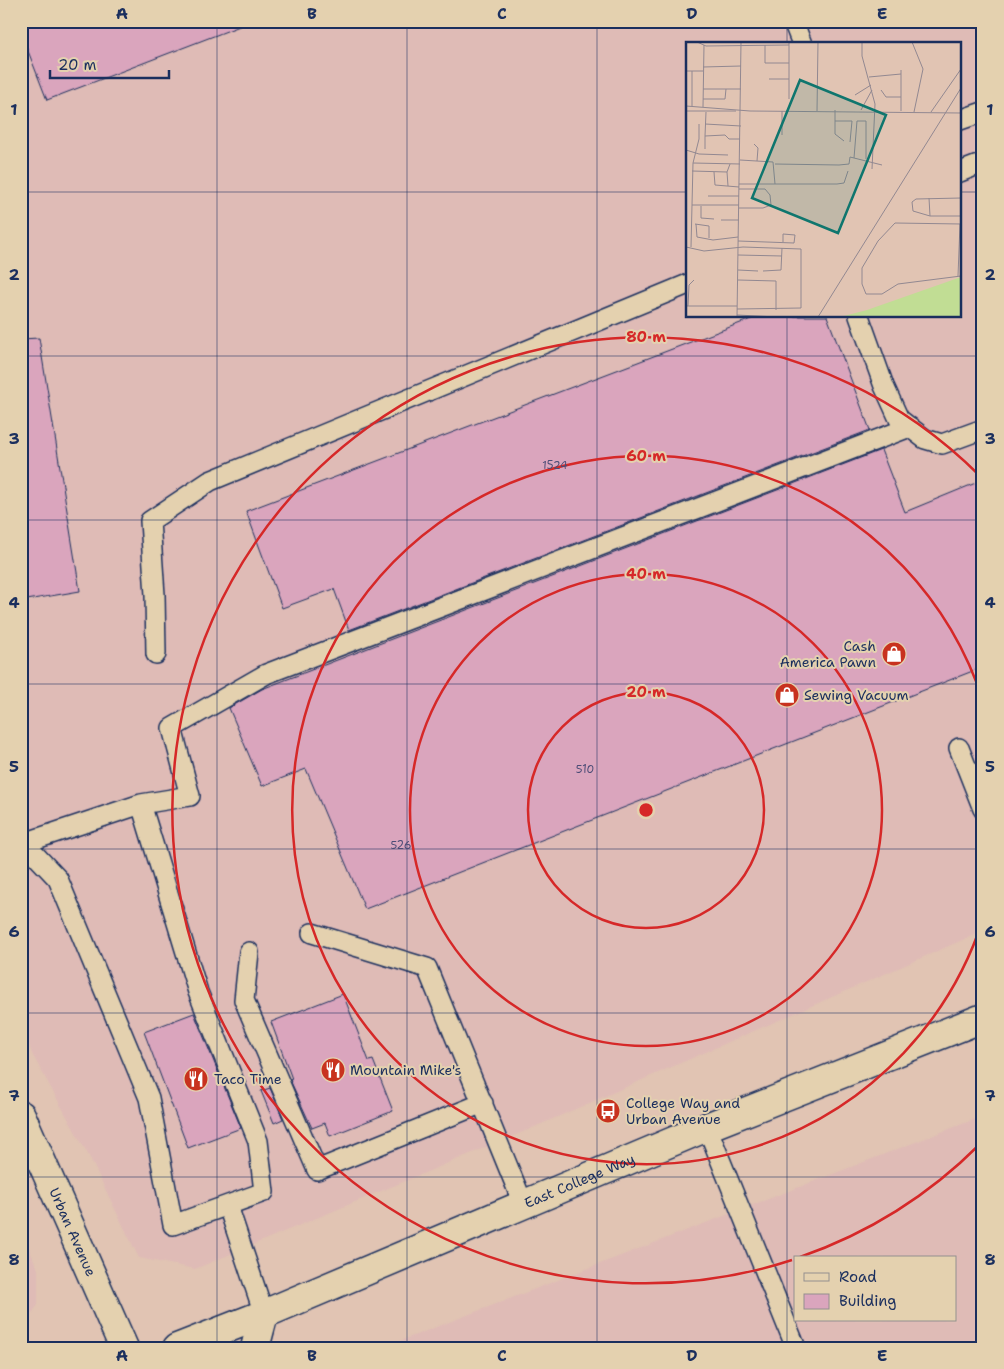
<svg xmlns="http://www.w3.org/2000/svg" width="1004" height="1369" font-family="'Shantell Sans',sans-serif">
	<rect width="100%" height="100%" fill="#e1c4b3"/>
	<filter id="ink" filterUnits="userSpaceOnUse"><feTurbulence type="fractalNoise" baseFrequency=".02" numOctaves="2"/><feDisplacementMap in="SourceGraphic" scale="10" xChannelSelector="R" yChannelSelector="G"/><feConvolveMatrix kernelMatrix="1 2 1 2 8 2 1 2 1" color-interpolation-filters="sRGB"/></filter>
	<g filter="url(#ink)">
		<path fill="#dfbbb6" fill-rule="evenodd" d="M21 21H983V931L530 1129 195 1269 139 1258 90 1158 32 1054 21 1019ZM688 44H960V316H688Z
			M983 1116V1348H382ZM795 1258H955V1320H795Z
			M21 1231 38 1269V1305L21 1328Z"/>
		<path fill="#daa5bd" stroke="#1b2f5e" d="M21 21H244L245 24 47 100 21 33Z
			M759 316H827L870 430 349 630 334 589 282 608 246 511Z
			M39 338 80 591 21 601V339Z
			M881 450 905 512 983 480V667L365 909 306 769 262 786 229 708 262 689Z
			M343 994 369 1061 373 1060 393 1111 330 1136 325 1123 312 1128 290 1080 292 1079 271 1022Z
			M194 1013 241 1128 188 1148 144 1032Z
			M270 1088 283 1119 274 1123 261 1091Z"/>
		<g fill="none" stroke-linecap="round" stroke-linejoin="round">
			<defs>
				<path id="service" d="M793 21 802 44
					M960 120 983 112
					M960 172 983 163
					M859 316 884 386 899 419 925 439 942 444 983 429
					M156 654 155 595 150 521 210 481 688 284
					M959 748 983 809
					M24 843 58 879 149 1098 173 1225 264 1192 258 1141 198 992 141 804
					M21 844 141 804 190 796 172 728 266 674 910 427
					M312 933 427 968 524 1206
					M249 952 244 1000 317 1170 483 1103
					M707 1127 796 1348
					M228 1206 264 1314"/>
				<g id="minor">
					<path id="s1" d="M21 1115 124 1348"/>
				</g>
				<g id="secondary">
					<path id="s2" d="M177 1348 264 1314 707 1127 983 1018"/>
					<path d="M255 1348 264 1314"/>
				</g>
			</defs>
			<use href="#service" stroke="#1b2f5e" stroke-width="22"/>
			<use href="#minor" stroke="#1b2f5e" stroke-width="31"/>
			<use href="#secondary" stroke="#1b2f5e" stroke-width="31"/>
			<use href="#service" stroke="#e4d1af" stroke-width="19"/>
			<use href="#minor" stroke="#e4d1af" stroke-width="28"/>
			<use href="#secondary" stroke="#e4d1af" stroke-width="28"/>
		</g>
	</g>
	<path fill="none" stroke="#1b2f5e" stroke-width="1" stroke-opacity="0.55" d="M217 21V1348M407 21V1348M597 21V1348M787 21V44M21 192H688M960 192H983M787 316V1348M21 356H983M21 520H983M21 684H983M21 849H983M21 1013H983M21 1177H983"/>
	<g fill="none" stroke="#d62828" stroke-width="2.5">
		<circle cx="646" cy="810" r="118"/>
		<circle cx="646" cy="810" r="236"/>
		<path d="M983 919A354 354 0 1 1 983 701"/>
		<path d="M980 1144A473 473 0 0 1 800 1257M792 1260A473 473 0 1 1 980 476"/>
	</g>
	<defs>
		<symbol id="shop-disc" viewBox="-11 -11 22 22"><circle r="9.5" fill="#c8321e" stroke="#e4d1af"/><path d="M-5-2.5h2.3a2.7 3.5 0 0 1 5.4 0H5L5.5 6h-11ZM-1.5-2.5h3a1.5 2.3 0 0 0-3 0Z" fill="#fff"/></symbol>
		<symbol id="restaurant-disc" viewBox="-11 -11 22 22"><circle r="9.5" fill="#c8321e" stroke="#e4d1af"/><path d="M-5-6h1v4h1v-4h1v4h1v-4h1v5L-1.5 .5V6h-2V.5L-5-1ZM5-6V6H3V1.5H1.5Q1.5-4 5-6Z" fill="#fff"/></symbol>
		<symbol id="bus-disc" viewBox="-11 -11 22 22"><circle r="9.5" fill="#c8321e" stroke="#e4d1af"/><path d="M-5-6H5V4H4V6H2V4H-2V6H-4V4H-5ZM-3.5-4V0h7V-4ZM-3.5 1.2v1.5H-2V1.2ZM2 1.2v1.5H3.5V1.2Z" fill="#fff"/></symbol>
	</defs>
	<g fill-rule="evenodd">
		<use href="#shop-disc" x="880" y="640" width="28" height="28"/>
		<use href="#shop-disc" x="773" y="681" width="28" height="28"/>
		<use href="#restaurant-disc" x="319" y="1056" width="28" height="28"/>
		<use href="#restaurant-disc" x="182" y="1065" width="28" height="28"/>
		<use href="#bus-disc" x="594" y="1097" width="28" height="28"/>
	</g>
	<g text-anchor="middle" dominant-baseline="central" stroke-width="4" stroke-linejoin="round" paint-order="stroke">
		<g font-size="11" fill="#4b4c76">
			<text x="555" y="465">1524</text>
			<text x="585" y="769">510</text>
			<text x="401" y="845">526</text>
		</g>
		<g font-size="14" fill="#1b2f5e" stroke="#e4d1af" text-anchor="start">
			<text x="876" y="646" text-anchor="end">Cash<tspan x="876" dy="16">America Pawn</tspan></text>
			<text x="804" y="695">Sewing Vacuum</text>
			<text x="350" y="1070">Mountain Mike's</text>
			<text x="214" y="1079">Taco Time</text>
			<text x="626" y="1103">College Way and<tspan x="626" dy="16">Urban Avenue</tspan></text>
		</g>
		<g font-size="14" fill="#1b2f5e" stroke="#e4d1af">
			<text stroke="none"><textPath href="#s2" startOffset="436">East College Way</textPath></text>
			<text stroke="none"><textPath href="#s1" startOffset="128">Urban Avenue</textPath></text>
		</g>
	</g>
	<g transform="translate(686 42)">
		<rect width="275" height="275" fill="#e1c4b3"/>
		<path d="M275 235V275H154L181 268Z" fill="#c1dd94"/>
		<path fill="none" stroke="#928891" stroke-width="1" d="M11 0 20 4 103 3M176 0V14L189 62 186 127M226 0 237 27 228 70M79 3V21H103M17 25 55 24M215 28V69M0 29H17M6 29V64M183 35 215 32M83 37H103M17 47H55M195 48 200 55H215M169 53 185 43M17 57H39L40 47M103 57V0M0 64 64 69 275 71M17 65 18 3M149 68V92L158 99M175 68 186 48M0 69H50M96 69V93M131 69 132 0M245 70 275 27M149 79H166L164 100M19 82 55 84M19 94 20 70M68 102 72 106 71 119M19 107V94L39 93 43 97H54M0 108 13 112 42 113M168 116 171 79H180V117M54 118 87 120 89 142M7 121 54 122M89 122 153 123 163 122 164 115 196 123M6 129 41 130M28 130 29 143 53 145M53 142H151L158 141 162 129M42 144 41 130 44 122M22 154H53M243 156 244 174H275M6 163H53M15 164V176L28 177M53 166H77L85 163 84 153 79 147H53M244 174 227 169 226 160 230 157 275 156M35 178H53M9 182 23 184V196M10 182 11 195 27 198 52 195M275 182 209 181 192 199 176 226V242L180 252H196L212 242 275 234M52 199 108 201 109 193 97 192V200M0 205 18 209 57 205 115 207V266L51 267M5 205 7 121 13 97V82M52 213 96 214M52 228 72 229M77 229 95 228 96 206M272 234 274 182M52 238 90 239V268M0 264H51M2 264 3 243 8 238M51 273 91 275M51 275 55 0M132 275 275 46"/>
		<path fill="#0f766e" fill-opacity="0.15" stroke="#0f766e" stroke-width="2.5" d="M114 38 200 73 152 191 66 156Z"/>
		<rect width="275" height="275" fill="none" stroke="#1b2f5e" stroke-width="2.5"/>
	</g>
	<circle cx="646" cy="810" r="8" fill="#d62828" stroke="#e4d1af" stroke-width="2.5"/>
	<g font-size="15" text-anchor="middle" font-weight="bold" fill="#d62828" stroke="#e4d1af" stroke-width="4" stroke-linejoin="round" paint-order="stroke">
		<text x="646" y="342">80 m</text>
		<text x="646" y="461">60 m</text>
		<text x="646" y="579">40 m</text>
		<text x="646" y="697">20 m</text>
	</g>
	<rect width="1004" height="1369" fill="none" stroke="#e4d1af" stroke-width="55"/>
	<rect x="794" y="1256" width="162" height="65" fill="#e4d1af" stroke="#94908f"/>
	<rect x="804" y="1273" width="25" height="8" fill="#e4d1af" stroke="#94908f"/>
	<text x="839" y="1282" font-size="15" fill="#1b2f5e">Road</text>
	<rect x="804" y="1294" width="25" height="15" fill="#daa5bd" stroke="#94908f"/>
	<text x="839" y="1306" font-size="15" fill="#1b2f5e">Building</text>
	<path d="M50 70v8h119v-8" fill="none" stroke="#1b2f5e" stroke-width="2.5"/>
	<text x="58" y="70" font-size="15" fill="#1b2f5e" stroke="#e4d1af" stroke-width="4" paint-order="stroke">20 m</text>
	<rect x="28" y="28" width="948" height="1314" fill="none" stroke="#1b2f5e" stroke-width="2"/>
	<g font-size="16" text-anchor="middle" font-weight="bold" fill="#1b2f5e">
		<text x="122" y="19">A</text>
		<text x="312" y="19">B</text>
		<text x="502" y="19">C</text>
		<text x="692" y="19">D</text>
		<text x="882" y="19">E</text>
		<text x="14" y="115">1</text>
		<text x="990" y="115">1</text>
		<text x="14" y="280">2</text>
		<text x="990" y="280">2</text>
		<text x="14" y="444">3</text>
		<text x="990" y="444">3</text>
		<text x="14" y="608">4</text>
		<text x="990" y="608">4</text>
		<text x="14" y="772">5</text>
		<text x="990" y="772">5</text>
		<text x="14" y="937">6</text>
		<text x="990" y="937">6</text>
		<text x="14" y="1101">7</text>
		<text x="990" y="1101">7</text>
		<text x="14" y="1265">8</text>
		<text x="990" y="1265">8</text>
		<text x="122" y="1361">A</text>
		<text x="312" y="1361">B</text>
		<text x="502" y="1361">C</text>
		<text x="692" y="1361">D</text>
		<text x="882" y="1361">E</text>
	</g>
</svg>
